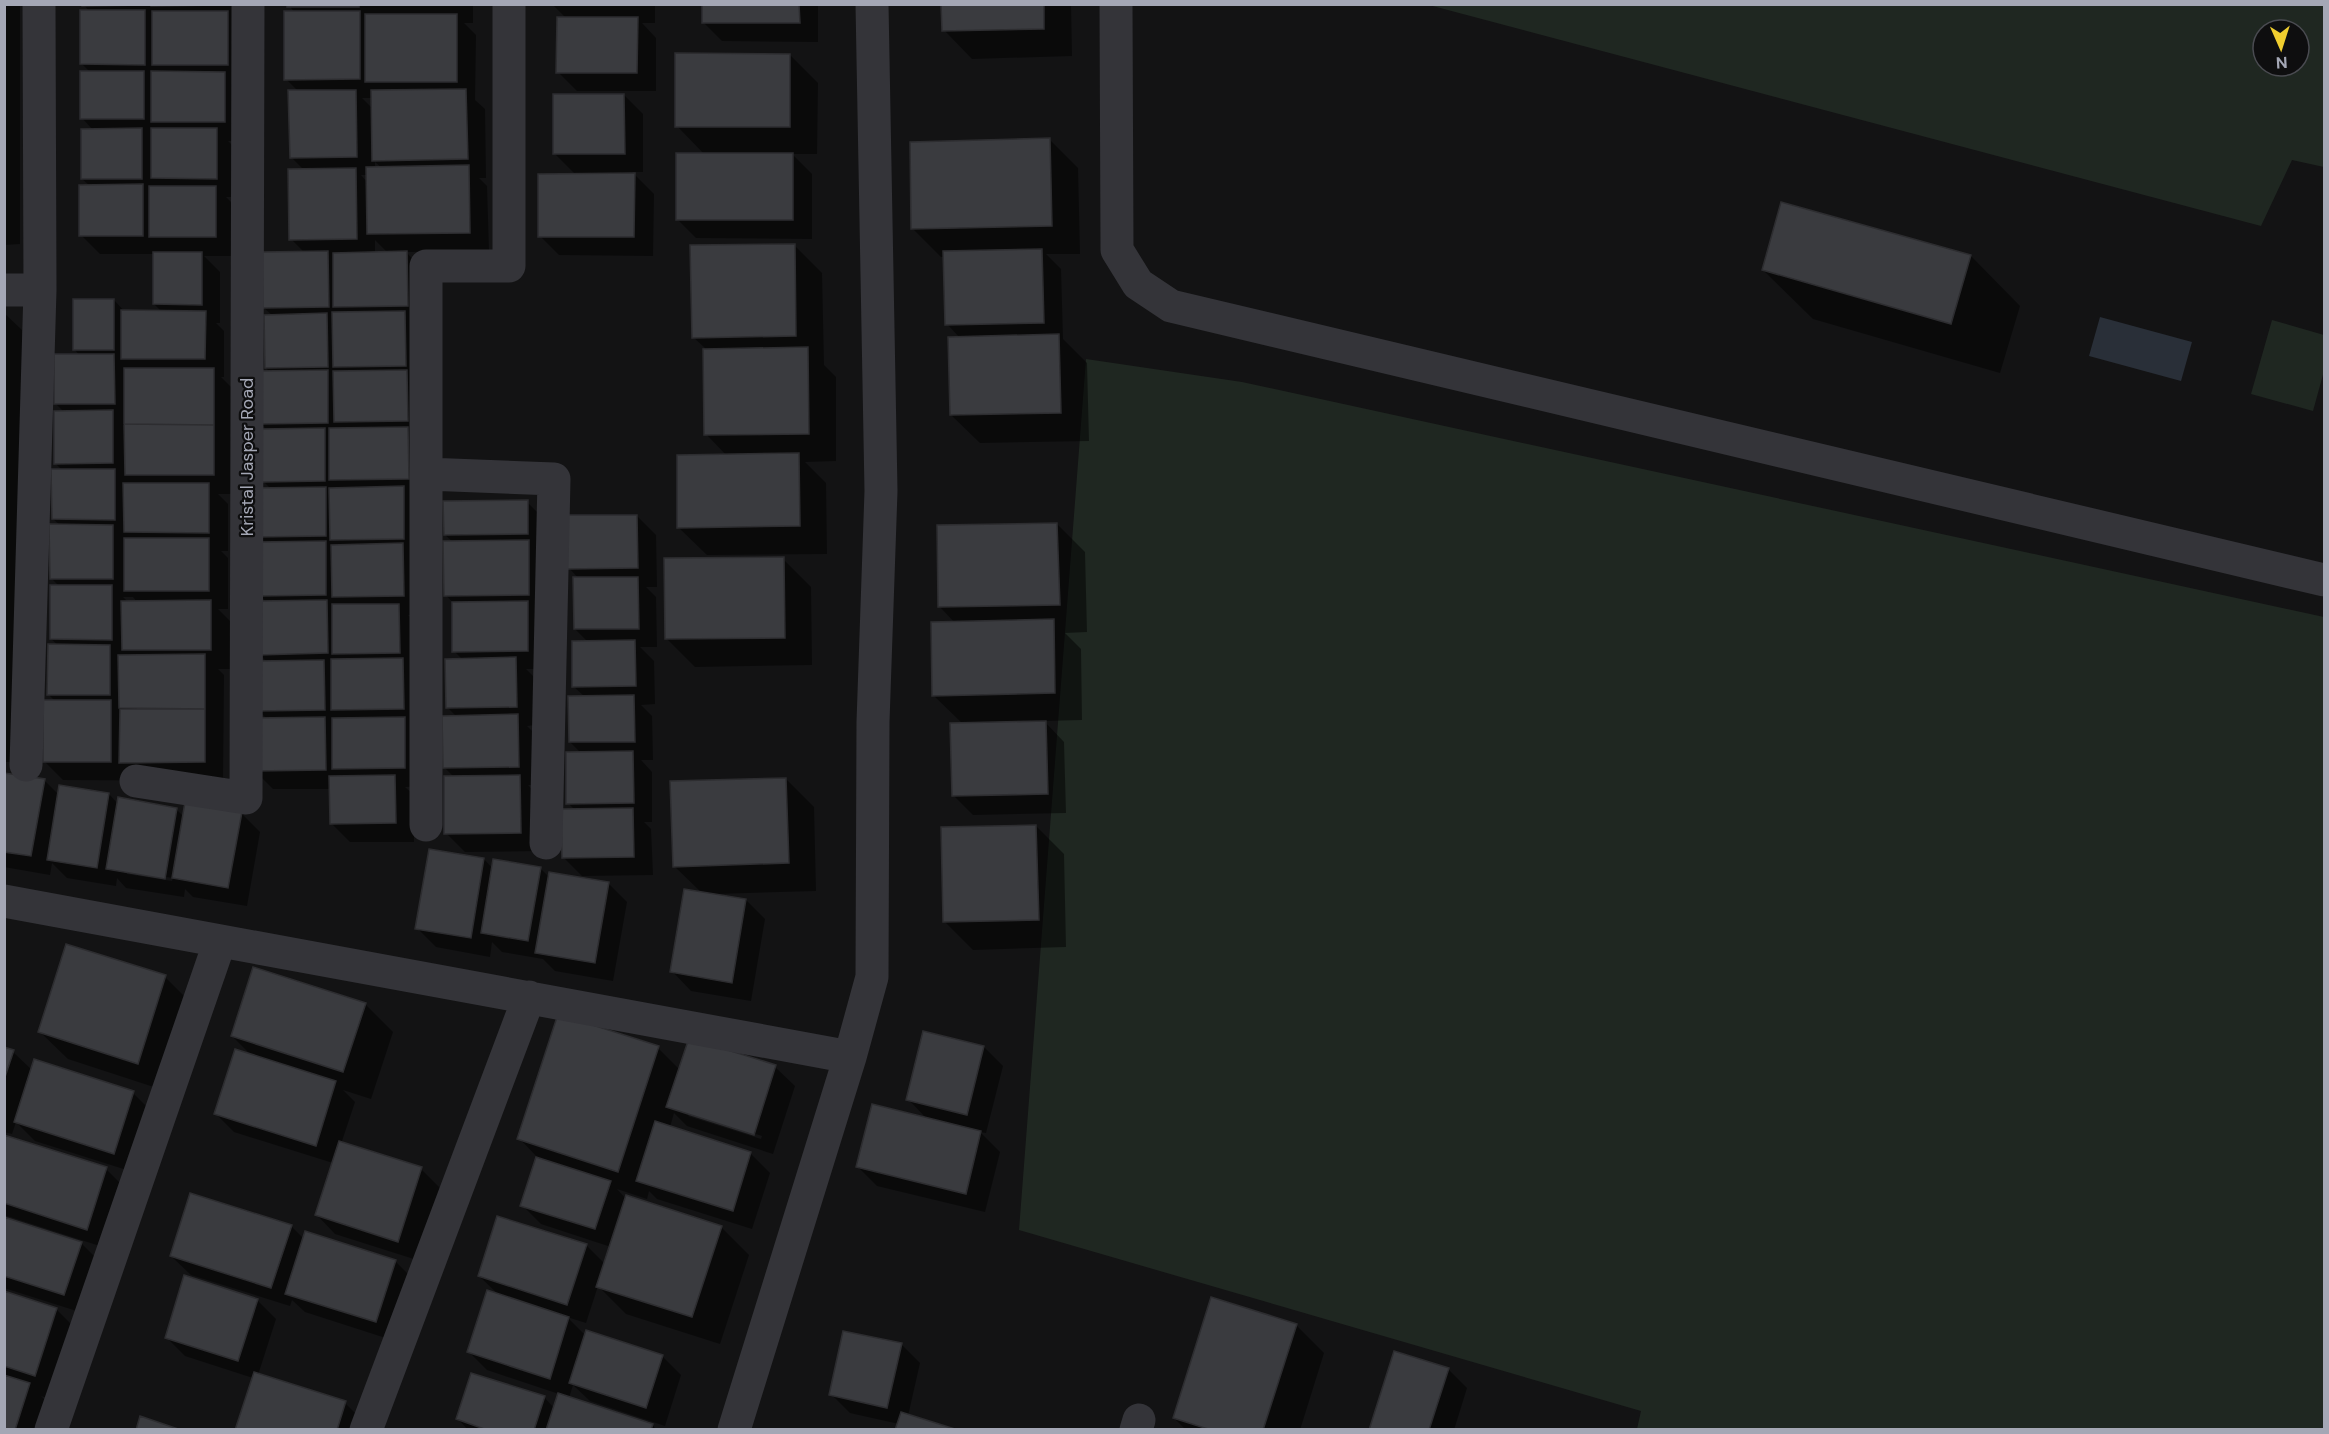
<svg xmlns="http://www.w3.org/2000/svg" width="2329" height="1434" font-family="'DM Sans',sans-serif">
	<rect width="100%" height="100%" fill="#131314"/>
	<path fill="#1f2721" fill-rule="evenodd" d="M1429 5H2324V167L2292 160 2261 226ZM2263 30H2299V66H2263Z
		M2272 320 2324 335V371L2313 411 2251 394Z
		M1086 359 1242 382 2324 617V1429H1637L1641 1411 1019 1230Z"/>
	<path fill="#292f38" d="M2100 317 2192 342 2181 381 2089 356Z"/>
	<path fill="#0007" fill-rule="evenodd" d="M4 4H20V244L4 245Z
		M83 4H240L243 141H228L235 148V197H226L235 206V256H204L220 272V323H216L224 331V377H221L233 389V494H218L228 504V551H221L228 558V609H218L230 621V669H218L224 675 223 781 63 780 44 761 56 702 49 695 59 646 51 639 59 586 51 578 61 526 53 519 62 470 55 463 64 412 56 404 80 356 75 350 114 300 125 312H162L154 304V254H100L81 235 90 186 82 179 93 130 82 118 90 72 82 64 90 12ZM123 597H133L137 602H128Z
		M288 4H473V23H464L476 35 475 100 485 109 486 178H479L487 186 489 251 406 252 425 272 422 614 408 615 418 624 424 786 405 787 414 795V842H350L331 823V789H273L254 770 267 719 259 711 267 662 259 654 267 603 260 595 257 537 271 489 263 481 267 430 260 423 271 373 266 368 273 316 264 308 305 253 291 239 305 171 291 157 299 92 286 79 295 13ZM362 98H373V109ZM375 162 382 168 375 169ZM361 175H367V182ZM375 240 388 253H375Z
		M552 4H655V23H642L656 38V91H577L558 72 566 18Z
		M703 4H818V42L722 41 703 22Z
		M943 4H1071L1072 56 972 59 944 30Z
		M790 55 818 83 817 154H792L812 174V239L696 238 677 219 705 155 677 126Z
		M624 95 643 114V172H632L654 194 653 256 559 255 540 236 576 175 554 153Z
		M1050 140 1078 168 1080 254H1046L1061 269 1063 339 1087 363 1089 441 980 443 951 415 960 338 947 324 945 257H941L913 229Z
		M1782 204 1971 256 2020 306 2000 373 1813 319 1763 270Z
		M794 245 822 273 824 365 836 377V461L805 462 826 483 827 554 707 555 678 527 727 456 706 434 705 348 693 337Z
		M4 313 22 330 21 762H4Z
		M527 502 546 521 547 669H526L535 678V725L527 726 536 735 537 785H528L538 796 539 851 465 852 446 833 455 778 444 767 457 717 447 707 463 660 454 651 453 603 446 595 453 542 445 535Z
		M637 516 656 535 657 587H646L656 597 657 647H640L654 661 655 704 641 705 652 716 653 760H641L652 772V822H644L651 829 653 875 582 876 563 857 575 810 568 803 581 753 570 742 585 697 573 686 588 642 575 629 579 579 569 568Z
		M1057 524 1085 552 1087 632 1065 633 1081 649 1082 720 1044 721 1064 742 1066 813 973 815 954 796 963 724 933 695 955 623 940 607Z
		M783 559 811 587 812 665 695 667 667 639Z
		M4 774 44 780 59 795 109 794 118 804 176 809 184 817 241 813 260 832 247 906 193 897 185 889 184 897 126 888 117 878 116 886 67 878 52 863 50 875 4 867ZM127 871 173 878 172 881 127 874Z
		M786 779 814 807 816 891 715 894 746 900 765 919 751 1001 691 991 672 971 702 893 674 866Z
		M1036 826 1064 854 1066 947 973 950 944 921Z
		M484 859 493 869 540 868 549 877 608 883 627 902 613 981 555 971 543 959 502 952 492 942 490 957 436 947 417 928Z
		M165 977 193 1005 166 1091 68 1059 39 1031Z
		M365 1004 393 1032 371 1099 343 1090 355 1102 341 1144 421 1169 440 1188 417 1260 335 1234 316 1214 333 1163 234 1132 215 1113 253 1057 232 1036Z
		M984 1047 1003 1066 986 1133 980 1132 1000 1152 985 1212 877 1186 858 1167 928 1120 908 1099Z
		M658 1048 680 1070 775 1067 795 1086 773 1154 687 1126 674 1113 670 1127 751 1154 770 1173 752 1229 657 1199 649 1191 647 1199 617 1189 626 1199 721 1227 749 1255 720 1344 626 1314 598 1286 586 1323 567 1317 586 1336 662 1356 681 1375 665 1426 590 1401 573 1385 569 1398 647 1423 648 1421 657 1430H468L458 1419 544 1397 554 1408 559 1394 487 1370 468 1351 500 1296 479 1276 586 1245 605 1264 611 1247 541 1224 522 1205 537 1157 519 1138ZM690 1113 762 1136 761 1139 688 1116Z
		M4 1049 13 1052 32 1070 133 1093 152 1112 133 1172 35 1141 16 1122 12 1134 4 1132Z
		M4 1137 106 1169 125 1188 106 1248 4 1215Z
		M4 1219 81 1243 100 1262 83 1313 4 1288Z
		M291 1226 304 1239 395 1261 414 1280 395 1341 305 1312 292 1300 290 1306 191 1275 171 1256Z
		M4 1293 56 1309 84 1337 63 1403 41 1396 58 1413 52 1430H4Z
		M257 1300 276 1319 258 1375 345 1403 364 1422 361 1430H237L253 1378 185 1356 166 1337Z
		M1296 1325 1324 1353 1300 1430H1186L1174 1418Z
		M901 1344 920 1363 908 1416 899 1424 850 1413 831 1394Z
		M1448 1369 1467 1388 1454 1430H1371Z"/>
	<path fill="#3a3b3f" stroke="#2d2d30" stroke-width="1.5" d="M82 4H145V5L82 6Z
		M151 4H222V5L151 6Z
		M287 4H359V7H287Z
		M702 4H799L800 23H702Z
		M941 4H1044V29L942 31Z
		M80 10H145V65L80 64Z
		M152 11H228V65H152Z
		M284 11H360V79L284 80Z
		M365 14H457V82H365Z
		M557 17H638L637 73H556Z
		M675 53 790 54V127H675Z
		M80 71H144V119H80Z
		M151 71 225 72V122H151Z
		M466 89 468 159 372 161 371 90Z
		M288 90H356L357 157 290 158Z
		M553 94H624L625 154H553Z
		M142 128V179H81V129Z
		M151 128H217V179L151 178Z
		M1050 138 1052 226 911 229 910 142Z
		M676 153H793V220H676Z
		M469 165 470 233 367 234 366 167Z
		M356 168 357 239 289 240 288 169Z
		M635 173 634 237H538V174Z
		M143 184V236H79V185Z
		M149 186H216V237H149Z
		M1781 202 1971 255 1951 324 1762 270Z
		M795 244 796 336 692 338 690 245Z
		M1042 249 1044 323 945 325 943 251Z
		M328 251 329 307 263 308 262 252Z
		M407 251 408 306 333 307V253Z
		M153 252H202V305L153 304Z
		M73 299H114V350H73Z
		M121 310 206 311 205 359H121Z
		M405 311 406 366 333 367 332 312Z
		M327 313 328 367 265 368 264 315Z
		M1059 334 1061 413 950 415 948 337Z
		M808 347 809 434 704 435 703 349Z
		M54 354H114L115 404H54Z
		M124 368H214V425L124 424Z
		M328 370V423L258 424 257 371Z
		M407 370 408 421 334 422 333 371Z
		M113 410V463L54 464V411Z
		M124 424 214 425V475H125Z
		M408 427 409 479 329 480V428Z
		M325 428V481L262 482 261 429Z
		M799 453 800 526 677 528V455Z
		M51 469H115V520L52 519Z
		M123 483H209V533L124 532Z
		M404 486V539L330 540 329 488Z
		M326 487V536L255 537V488Z
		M528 500V534L444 535 443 501Z
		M567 515H637L638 568 567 569Z
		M1057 523 1060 605 938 607 937 525Z
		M49 524 113 525V579H50Z
		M124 538H209V591H124Z
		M529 540V595L444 596 443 541Z
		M326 541V595L258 596 257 542Z
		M403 543 404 596 332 597 331 545Z
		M784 557 785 638 665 639 664 558Z
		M573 577H638L639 629H574Z
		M50 585H112V640L50 639Z
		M211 600V650H122L121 601Z
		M327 600 328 653 258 655 257 601Z
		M528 601V651L452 652V602Z
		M332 604H399L400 653 332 654Z
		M1054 619 1055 693 932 696 931 622Z
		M635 640 636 686 572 687V641Z
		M48 644 110 645V695H47Z
		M205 654V709L119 708 118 655Z
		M516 657 517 707 446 708 445 659Z
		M403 658 404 709 331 710V659Z
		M324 660 325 710 257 711V661Z
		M634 695 635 742H569L568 696Z
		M43 700H111V762H43Z
		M120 709H205V762L119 763Z
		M518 714 519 767 443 768 442 716Z
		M325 717 326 770 252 771V718Z
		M405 717V768L332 769V718Z
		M1046 721 1048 794 952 796 950 723Z
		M633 751 634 803 566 804V752Z
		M4 773 45 779 31 856 4 852Z
		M395 775 396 823 330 824 329 776Z
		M520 775 521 833 444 834V776Z
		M786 778 789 863 673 867 670 781Z
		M59 785 109 793 97 868 47 860Z
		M118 797 177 808 165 879 106 869Z
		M185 802 242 812 228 888 172 878Z
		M633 808 634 857 562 858 561 809Z
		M1036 825 1039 920 943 922 941 827Z
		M429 849 484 858 471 938 415 929Z
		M493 859 541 867 528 941 481 933Z
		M549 872 609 882 595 963 535 953Z
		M684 889 746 899 732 983 670 972Z
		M66 944 166 975 138 1064 38 1032Z
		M253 967 366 1003 343 1072 231 1036Z
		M558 1014 659 1046 618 1172 517 1139Z
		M923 1031 984 1046 967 1115 906 1100Z
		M689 1038 776 1065 754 1135 666 1107Z
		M4 1047 14 1050 4 1080Z
		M235 1049 336 1081 316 1146 214 1114Z
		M34 1059 134 1091 114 1154 14 1122Z
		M872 1104 981 1131 966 1194 856 1167Z
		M655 1121 751 1152 733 1211 636 1181Z
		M4 1135 107 1167 87 1230 4 1203Z
		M339 1141 422 1167 398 1242 315 1215Z
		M536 1157 611 1181 595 1229 520 1206Z
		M190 1193 292 1225 271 1288 170 1256Z
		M626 1195 722 1226 692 1317 596 1287Z
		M497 1216 587 1244 567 1305 478 1276Z
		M4 1217 82 1242 64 1295 4 1276Z
		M305 1231 396 1260 376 1322 285 1294Z
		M184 1275 258 1299 238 1361 165 1338Z
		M487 1290 569 1317 550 1379 467 1352Z
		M4 1291 57 1308 35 1376 4 1366Z
		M1211 1297 1297 1324 1263 1430H1211L1173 1418Z
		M586 1330 663 1355 646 1408 569 1383Z
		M843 1331 902 1343 887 1408 829 1395Z
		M1394 1351 1449 1368 1429 1430H1369Z
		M254 1372 346 1401 337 1430H235Z
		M471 1373 545 1396 534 1430H487L456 1419Z
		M4 1375 30 1383 15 1430H4Z
		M558 1393 653 1424 651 1430H546Z
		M901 1412 958 1430H895Z
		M140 1416 181 1430H136Z"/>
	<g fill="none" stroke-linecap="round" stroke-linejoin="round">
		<path stroke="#343439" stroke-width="33" d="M1116 4 1117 250 1138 284 1171 306 2324 580
			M4 290H40
			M426 474 554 479 546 843
			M26 765 40 290 39 4
			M136 781 246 798 248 4
			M426 825V266H509V4
			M4 901 850 1057
			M51 1430 220 941
			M366 1430 529 997
			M734 1430 850 1057 872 977 873 722 881 491 872 4
			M1136 1430 1139 1420"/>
	</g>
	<g text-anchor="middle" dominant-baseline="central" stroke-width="4.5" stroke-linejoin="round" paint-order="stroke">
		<g font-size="18" fill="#a4a7b5" stroke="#0e0e0f">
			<text transform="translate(247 457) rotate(-90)">Kristal Jasper Road</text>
		</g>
	</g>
	<rect width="2329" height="1434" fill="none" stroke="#a4a7b5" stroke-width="12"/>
	<g transform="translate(2281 48) rotate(177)"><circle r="28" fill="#0e0e0f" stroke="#4a4b51" stroke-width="1.5"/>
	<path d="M0-4.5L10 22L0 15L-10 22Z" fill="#f0ce2f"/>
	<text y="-9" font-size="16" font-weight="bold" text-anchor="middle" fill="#a4a7b5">N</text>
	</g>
</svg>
